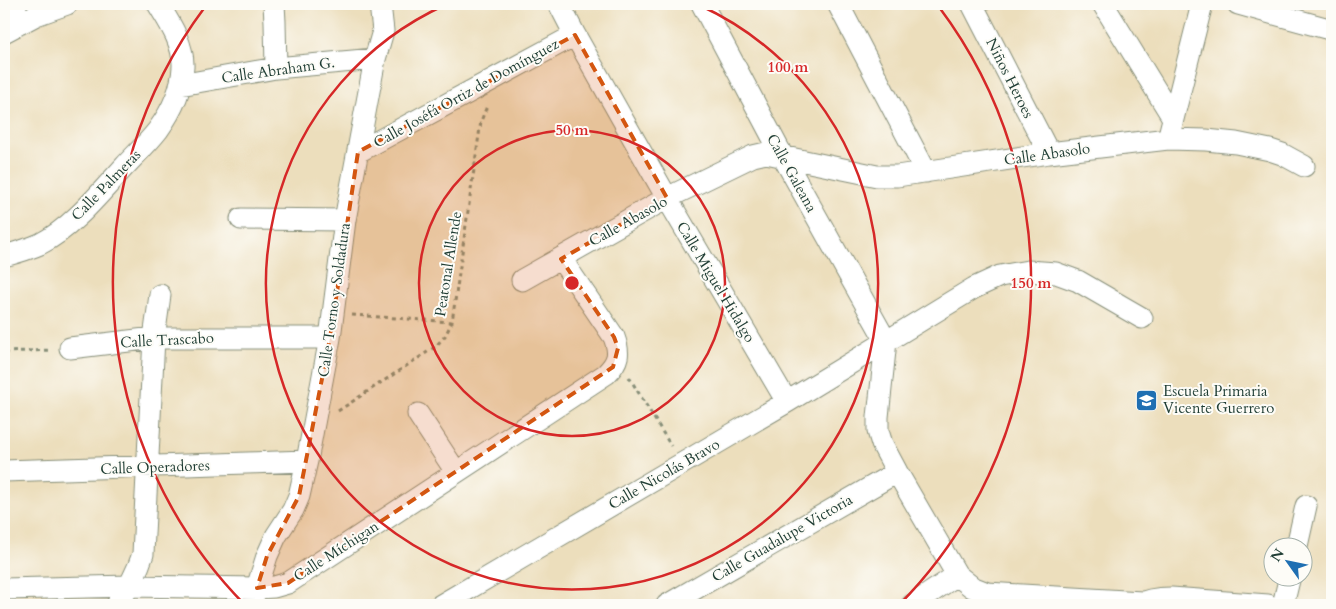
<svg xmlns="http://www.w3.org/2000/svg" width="1336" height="609" font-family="Cardo,serif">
	<rect width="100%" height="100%" fill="#fdfcf7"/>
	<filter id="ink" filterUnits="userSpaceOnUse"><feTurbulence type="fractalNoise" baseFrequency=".02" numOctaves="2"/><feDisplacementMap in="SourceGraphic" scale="10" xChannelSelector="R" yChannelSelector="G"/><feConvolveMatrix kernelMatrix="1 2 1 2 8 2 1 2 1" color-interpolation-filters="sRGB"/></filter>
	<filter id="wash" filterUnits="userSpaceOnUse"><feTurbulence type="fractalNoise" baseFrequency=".0096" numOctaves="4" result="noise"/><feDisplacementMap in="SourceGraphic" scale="20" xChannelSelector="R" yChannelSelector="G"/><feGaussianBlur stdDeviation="1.12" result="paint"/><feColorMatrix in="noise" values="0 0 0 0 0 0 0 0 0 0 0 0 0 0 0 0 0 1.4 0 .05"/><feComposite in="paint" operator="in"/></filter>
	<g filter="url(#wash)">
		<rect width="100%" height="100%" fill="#ecdebc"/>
	</g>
	<g filter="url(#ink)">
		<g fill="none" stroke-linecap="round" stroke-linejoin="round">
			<defs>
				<path id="street" d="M15 4 19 24
					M274 4 275 22 276 68
					M559 4 575 35 667 198 787 402
					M702 4 782 155 886 341
					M838 4 926 172
					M972 4 1049 153
					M1103 4 1173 118
					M1238 4 1329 29
					M4 32 36 15 67 4
					M180 85 276 68 375 59
					M1168 139 1202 4
					M358 152 575 35
					M241 219 345 220
					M4 256C15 253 29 249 40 244 71 229 101 192 124 167 135 155 148 143 158 130 171 112 182 89 183 67 184 44 169 22 158 4
					M522 280 667 198 753 156 766 153 877 176H897L1049 153 1168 139 1206 140 1236 143 1270 150 1282 154 1304 166
					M886 341 878 417V431L882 444 897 472 957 575 972 587 987 593 1142 602
					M70 348 154 338H330
					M418 414 456 472
					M4 471 307 461
					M1297 546 1306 506
					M4 589 130 586 257 588 274 587 288 583 606 374C619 361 620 353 614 337L561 259
					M117 605C128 589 137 573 143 554L154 338 160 295
					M250 605 257 588 267 556 276 536 293 510 299 496 307 461 330 338 345 220 375 59 383 31 380 4
					M441 605 787 402 974 288 1000 276 1028 271 1056 273 1078 281 1142 318
					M667 605 897 472
					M912 605 957 575
					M1137 605C1147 599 1159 598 1171 598L1268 605
					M1283 605 1290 576"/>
			</defs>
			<use href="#street" stroke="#868e78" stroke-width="23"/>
			<path stroke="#868e78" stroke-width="3" stroke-dasharray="4 4" stroke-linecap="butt" d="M352 315 452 322
				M4 352 51 350
				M629 377 671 446
				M338 411 435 347 445 336 452 322 481 121 487 106"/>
			<use href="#street" stroke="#fff" stroke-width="21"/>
		</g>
	</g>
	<path fill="#d45610" fill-opacity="0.2" stroke="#d45610" stroke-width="4" stroke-dasharray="10 6" stroke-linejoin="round" d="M575 35 667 198 561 259 614 337 618 348 613 367 288 583 257 588 267 556 299 496 330 338 358 152Z"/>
	<g fill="none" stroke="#d62828" stroke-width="2.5">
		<circle cx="572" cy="283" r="153"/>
		<path d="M699 5A306 306 0 1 1 445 5"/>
		<path d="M245 605A459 459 0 0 1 205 7M939 7A459 459 0 0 1 899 605"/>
	</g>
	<defs>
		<symbol id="school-square" viewBox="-11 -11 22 22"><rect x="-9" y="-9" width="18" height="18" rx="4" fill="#1f6fb2" stroke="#fdfcf7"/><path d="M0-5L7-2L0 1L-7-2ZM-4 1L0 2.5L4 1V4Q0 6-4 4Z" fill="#fff"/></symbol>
	</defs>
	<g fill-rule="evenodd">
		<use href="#school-square" x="1134" y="388" width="25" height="25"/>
	</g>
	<g text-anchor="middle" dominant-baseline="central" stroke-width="4" stroke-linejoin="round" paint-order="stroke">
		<g font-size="15" fill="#1f3d34" stroke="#fdfcf7">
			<text transform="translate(278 70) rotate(-8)">Calle Abraham G.</text>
			<text transform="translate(1010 78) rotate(63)">Niños Heroes</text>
			<text transform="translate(466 93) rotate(-29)">Calle Joséfá Ortiz de Domínguez</text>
			<text transform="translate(1047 154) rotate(-8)">Calle Abasolo</text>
			<text transform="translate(792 173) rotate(61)">Calle Galeana</text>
			<text transform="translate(106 185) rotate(-46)">Calle Palmeras</text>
			<text transform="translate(628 221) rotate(-29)">Calle Abasolo</text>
			<text transform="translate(448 264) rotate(-81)">Peatonal Allende</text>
			<text transform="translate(716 282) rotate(59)">Calle Miguel Hidalgo</text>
			<text transform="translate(334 300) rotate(-82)">Calle Torno y Soldadura</text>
			<text transform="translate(167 340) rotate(-3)">Calle Trascabo</text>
			<text transform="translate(155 467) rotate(-2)">Calle Operadores</text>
			<text transform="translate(664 474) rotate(-30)">Calle Nicolás Bravo</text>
			<text transform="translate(782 538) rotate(-30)">Calle Guadalupe Victoria</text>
			<text transform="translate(336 551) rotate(-33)">Calle Míchigan</text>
		</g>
		<g font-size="15" fill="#1f3d34" stroke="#fdfcf7" text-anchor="start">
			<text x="1163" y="391">Escuela Primaria<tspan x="1163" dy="17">Vicente Guerrero</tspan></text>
		</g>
	</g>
	<circle cx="572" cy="283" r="8" fill="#d62828" stroke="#fdfcf7" stroke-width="2.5"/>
	<g font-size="15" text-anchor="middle" font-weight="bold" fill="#d62828" stroke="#fdfcf7" stroke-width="4" stroke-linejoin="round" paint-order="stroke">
		<text x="788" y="72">100 m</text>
		<text x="572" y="135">50 m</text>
		<text x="1031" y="288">150 m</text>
	</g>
	<rect width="1336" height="609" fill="none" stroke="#fdfcf7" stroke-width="20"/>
	<g transform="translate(1288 562) rotate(303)"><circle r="24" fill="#fdfcf7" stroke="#a4b0a9"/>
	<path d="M0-4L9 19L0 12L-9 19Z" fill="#1f6fb2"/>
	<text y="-8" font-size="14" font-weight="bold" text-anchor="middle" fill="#1f3d34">N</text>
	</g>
</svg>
